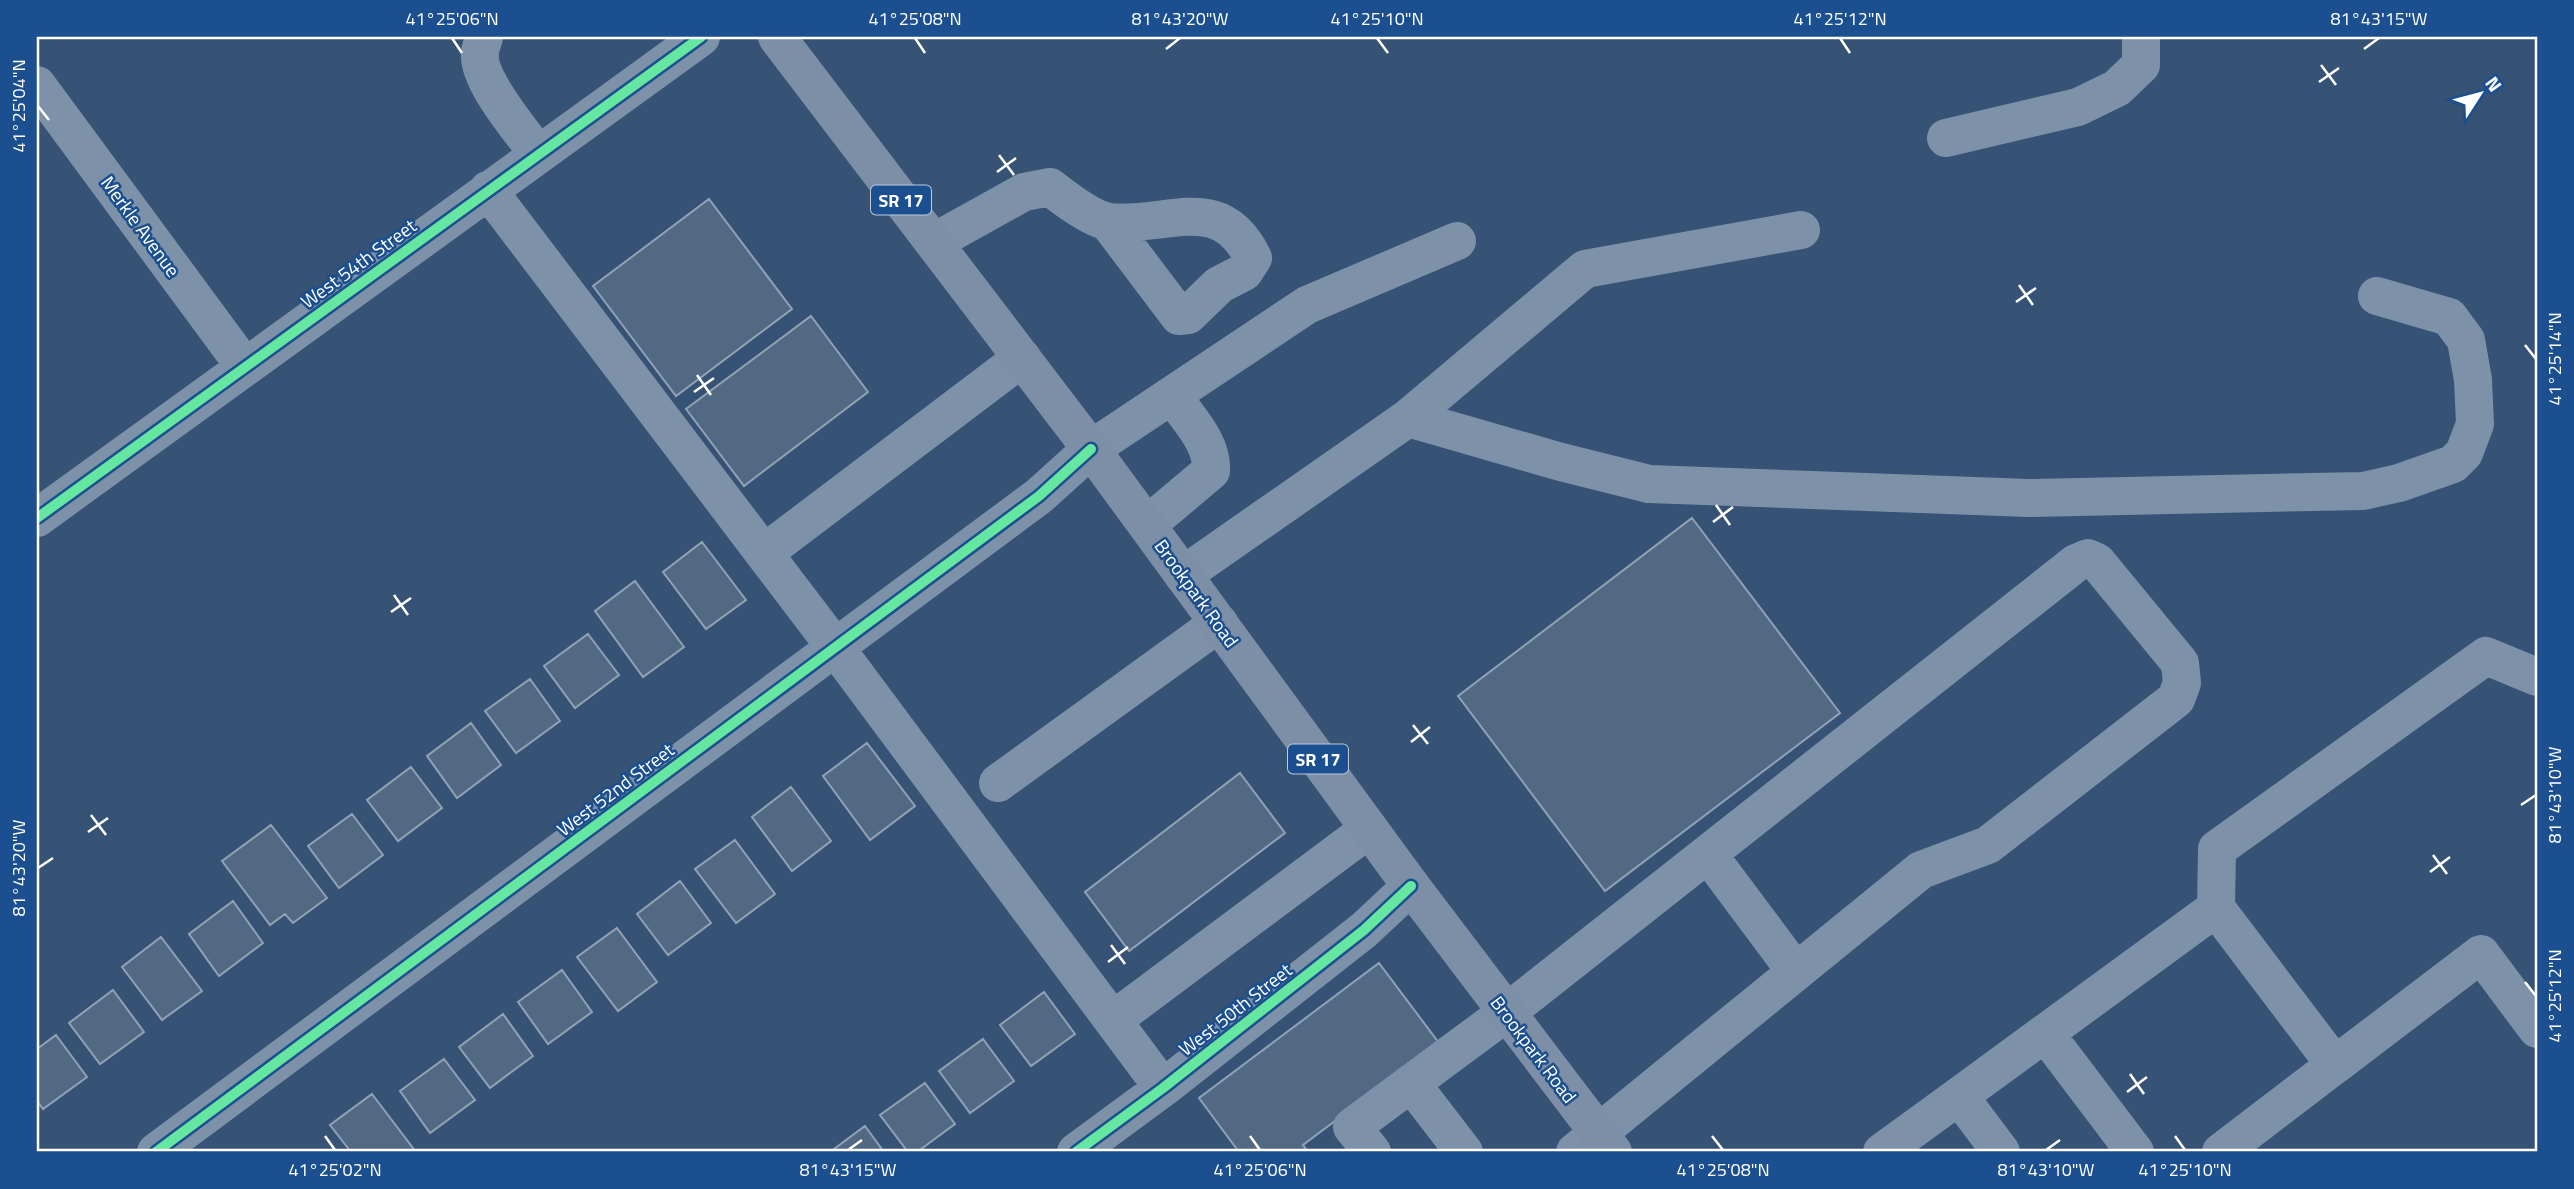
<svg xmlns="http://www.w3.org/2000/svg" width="2574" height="1189" font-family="'Titillium Web',sans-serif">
	<rect width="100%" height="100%" fill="#365274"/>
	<path fill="#526984" stroke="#92a2b6" stroke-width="2" d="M709 199 792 309 676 396 593 286Z
		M811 316 868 392 744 486 686 409Z
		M1692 518 1840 713 1605 891 1458 696Z
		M702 542 746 600 706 629 663 572Z
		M635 581 684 647 643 677 595 611Z
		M588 634 619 675 575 708 544 666Z
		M530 679 560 721 516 753 485 711Z
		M471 723 501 765 457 798 427 756Z
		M867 743 915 806 870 840 823 776Z
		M411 767 442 808 398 841 367 800Z
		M1240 773 1285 833 1129 951 1085 892Z
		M791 787 831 841 792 871 752 817Z
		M352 814 383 855 339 888 308 846Z
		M271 825 327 898 293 923 285 914 270 925 222 861Z
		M735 840 775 894 736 923 695 869Z
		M680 881 711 923 668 955 637 914Z
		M233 901 263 943 219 976 189 934Z
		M617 928 657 982 618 1011 577 957Z
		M161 937 202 991 162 1020 122 967Z
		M1379 963 1439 1043 1303 1145 1308 1152H1239L1199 1098Z
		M562 970 592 1012 548 1044 518 1002Z
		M113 990 144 1032 100 1064 69 1023Z
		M1044 992 1075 1034 1031 1066 1000 1025Z
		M503 1014 533 1056 490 1088 459 1047Z
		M56 1035 87 1077 43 1109 37 1101V1049Z
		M983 1039 1014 1081 970 1113 939 1071Z
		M444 1059 475 1100 430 1133 400 1091Z
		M925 1083 955 1124 917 1152H908L880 1115Z
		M372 1094 416 1152H351L330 1125Z
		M865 1126 884 1152H830Z"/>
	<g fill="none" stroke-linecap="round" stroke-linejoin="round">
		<path stroke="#7d92a8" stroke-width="38" d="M484 37C483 42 480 48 480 53 477 81 522 131 538 154
			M37 85 245 367
			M1946 138 2078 107 2117 88 2141 65V37
			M488 190 835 647 1163 1088
			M934 242 1024 192 1050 187C1064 198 1093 220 1110 222 1168 228 1220 190 1253 258L1244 272 1219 285 1188 315 1179 316 1108 222
			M1408 418 1561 462 1649 484 2029 498 2363 491 2399 483 2453 464 2464 453 2475 424 2473 380 2466 340 2449 317 2377 296
			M37 518 701 37
			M1147 525 1211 471C1213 442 1187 418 1172 395
			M764 553 1022 358
			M1183 575 1408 418 1585 269 1801 230
			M998 783 1219 623
			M1708 854 1796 972
			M2216 908 2335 1065 2481 954 2537 1029
			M1113 1020 1369 829
			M2045 1033 2135 1152
			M1411 1083 1464 1152
			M1959 1096 2216 908 2217 849 2486 656 2537 677
			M156 1152 1039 496 1091 449 1307 305 1457 241
			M1076 1152 1163 1088 1364 930 1411 886
			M1372 1152 1352 1127 1506 1013 2076 563 2088 558 2097 562 2180 663 2182 683 2176 699 1988 845 1921 870 1575 1152
			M1882 1152 1959 1096 2001 1152
			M2221 1152 2335 1065"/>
		<path stroke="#7d8ea7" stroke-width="38" d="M777 37 1091 449 1411 886 1613 1152"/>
		<defs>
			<path id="cycleway" d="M37 518 701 37
				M156 1152 1039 496 1091 449
				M1076 1152 1163 1088 1364 930 1411 886"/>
		</defs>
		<use href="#cycleway" stroke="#1b4f8f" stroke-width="15"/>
		<use href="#cycleway" stroke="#66e7a1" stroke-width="10"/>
	</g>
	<path fill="none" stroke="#fff" stroke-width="2.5" d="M452 38 462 53M915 38 925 53M1377 38 1388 53M1840 38 1850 53M1166 49 1180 38M2364 49 2379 38M2321 65 2336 85M2319 82 2339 68M38 106 49 120M999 155 1014 175M997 172 1016 158M2019 285 2033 305M2016 302 2036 288M2525 345 2536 359M697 375 711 395M694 392 714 378M1716 505 1730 525M1713 522 1733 507M394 595 408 615M391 612 411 598M1413 725 1428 744M1411 742 1430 727M2521 805 2536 795M91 815 106 835M88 832 108 818M2433 855 2447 874M38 868 53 858M2430 872 2450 857M1111 945 1125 964M1108 962 1128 947M2525 982 2536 996M2130 1074 2144 1094M2127 1092 2147 1077M325 1136 335 1150M1250 1136 1260 1150M1712 1136 1723 1150M2175 1136 2185 1150M848 1150 862 1140M2046 1150 2060 1140"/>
	<g text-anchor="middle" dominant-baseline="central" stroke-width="5" stroke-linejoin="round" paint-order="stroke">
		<g fill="#1b4f8f" stroke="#bbcadd" stroke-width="2">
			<rect x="871" y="185.5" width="60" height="29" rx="5"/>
			<rect x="1288" y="744.5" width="60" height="29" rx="5"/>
		</g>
		<g font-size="18" font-weight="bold" fill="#fff">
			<text x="901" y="200">SR 17</text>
			<text x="1318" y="759">SR 17</text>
		</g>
		<g font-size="19" fill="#fff" stroke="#1b4f8f">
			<text transform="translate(141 226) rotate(54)">Merkle Avenue</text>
			<text transform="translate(358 263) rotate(-36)">West 54th Street</text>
			<text transform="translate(1197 593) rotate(54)">Brookpark Road</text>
			<text transform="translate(615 789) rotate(-37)">West 52nd Street</text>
			<text transform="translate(1235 1009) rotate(-38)">West 50th Street</text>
			<text transform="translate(1534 1049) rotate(53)">Brookpark Road</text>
		</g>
	</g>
	<rect width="2574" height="1189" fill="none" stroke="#1b4f8f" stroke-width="77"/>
	<g transform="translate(2480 94) rotate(54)" stroke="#1b4f8f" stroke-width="5" paint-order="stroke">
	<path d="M0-5L12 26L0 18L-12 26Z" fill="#ffffff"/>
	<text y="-10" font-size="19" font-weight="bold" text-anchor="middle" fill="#ffffff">N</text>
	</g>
	<rect x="38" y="38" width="2498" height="1112" fill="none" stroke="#fff" stroke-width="2.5"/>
	<g font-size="18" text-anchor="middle" fill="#fff">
		<text x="452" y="25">41°25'06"N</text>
		<text x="915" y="25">41°25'08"N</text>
		<text x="1180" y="25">81°43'20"W</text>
		<text x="1377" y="25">41°25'10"N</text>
		<text x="1840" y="25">41°25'12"N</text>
		<text x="2379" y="25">81°43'15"W</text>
		<text transform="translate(19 106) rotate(-90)" y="6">41°25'04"N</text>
		<text transform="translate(2555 359) rotate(-90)" y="6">41°25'14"N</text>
		<text transform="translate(2555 795) rotate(-90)" y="6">81°43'10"W</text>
		<text transform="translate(19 868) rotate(-90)" y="6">81°43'20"W</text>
		<text transform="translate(2555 996) rotate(-90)" y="6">41°25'12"N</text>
		<text x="335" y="1176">41°25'02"N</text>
		<text x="848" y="1176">81°43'15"W</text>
		<text x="1260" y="1176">41°25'06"N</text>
		<text x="1723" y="1176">41°25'08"N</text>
		<text x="2046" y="1176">81°43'10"W</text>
		<text x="2185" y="1176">41°25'10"N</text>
	</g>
</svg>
